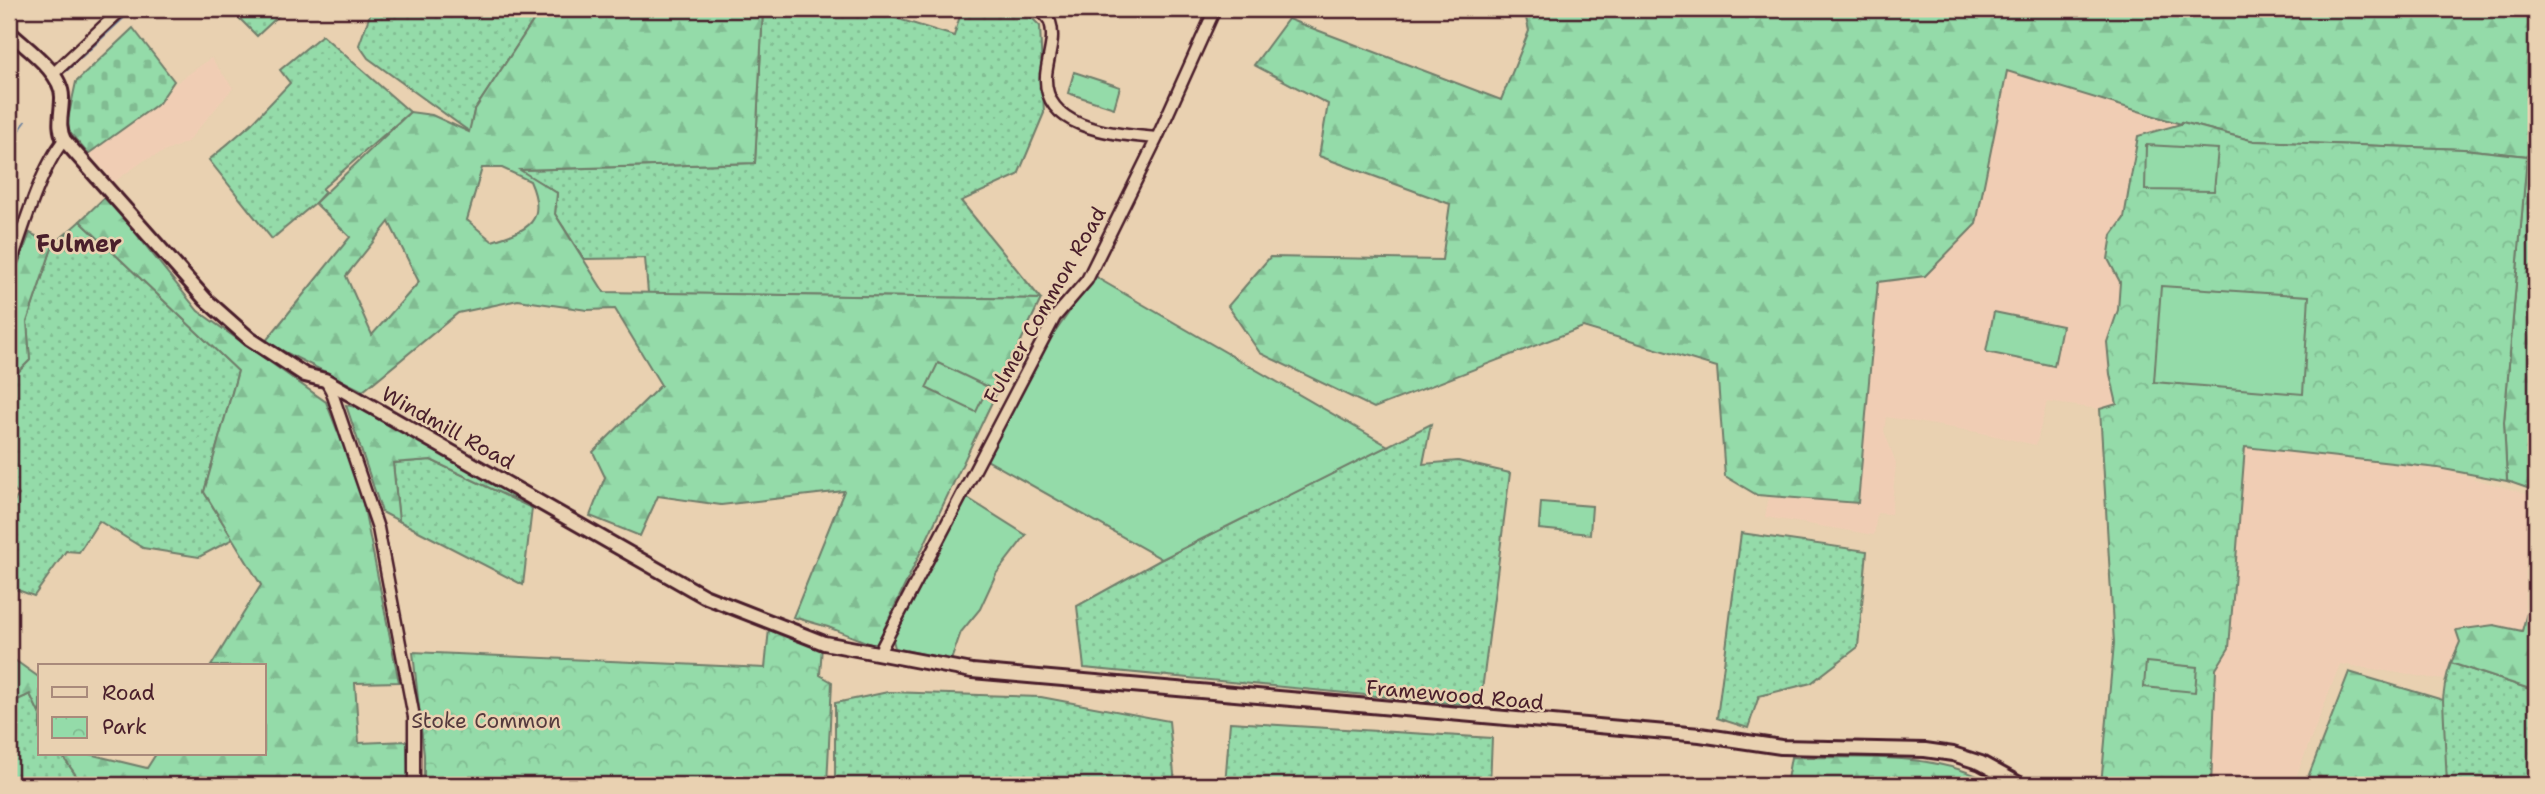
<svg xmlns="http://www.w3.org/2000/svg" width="2545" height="794" font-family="'Shantell Sans',sans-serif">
	<defs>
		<pattern id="grass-dots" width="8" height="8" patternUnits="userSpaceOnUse" patternTransform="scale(1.75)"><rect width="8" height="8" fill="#94dba9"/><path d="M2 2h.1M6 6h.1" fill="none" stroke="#81bc92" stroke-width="1.8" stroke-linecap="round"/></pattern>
		<pattern id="forest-firs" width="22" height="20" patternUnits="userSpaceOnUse" patternTransform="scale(1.75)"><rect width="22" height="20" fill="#94dba9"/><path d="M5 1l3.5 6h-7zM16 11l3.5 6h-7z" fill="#81bc92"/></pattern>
		<pattern id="cemetery-stones" width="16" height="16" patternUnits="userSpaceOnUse" patternTransform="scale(1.75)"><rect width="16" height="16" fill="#94dba9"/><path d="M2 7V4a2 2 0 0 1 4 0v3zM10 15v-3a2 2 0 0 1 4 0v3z" fill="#81bc92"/></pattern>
		<pattern id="park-crowns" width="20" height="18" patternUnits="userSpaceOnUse" patternTransform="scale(1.75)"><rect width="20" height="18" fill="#94dba9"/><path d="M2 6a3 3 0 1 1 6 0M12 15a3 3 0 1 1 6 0" fill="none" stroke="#81bc92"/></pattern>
	</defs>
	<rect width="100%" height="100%" fill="#e9d1b1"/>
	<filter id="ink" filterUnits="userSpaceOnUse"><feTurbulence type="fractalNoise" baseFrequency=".0143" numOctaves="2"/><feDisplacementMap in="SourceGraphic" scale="14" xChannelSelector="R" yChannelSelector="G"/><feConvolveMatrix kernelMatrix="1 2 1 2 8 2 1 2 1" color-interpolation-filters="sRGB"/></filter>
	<g filter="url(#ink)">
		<path fill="#f0cdb4" d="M211 58 233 88 187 142 145 160 112 183 104 170 89 153 155 106 175 84Z
			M2007 71 2181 124 2138 136 2124 218 2112 235 2108 259 2120 282 2118 310 2107 342 2110 374 2117 404 2100 409 2047 402 2036 445 1977 432 1886 417 1884 431 1896 463 1891 514 1877 513 1874 535 1765 517 1777 452 1798 292 1925 276 1976 224Z
			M2245 447 2438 468 2536 497V580L2522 631 2494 625 2456 631 2460 642 2444 680 2340 664 2293 785H2211L2216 669 2229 647Z"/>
		<path fill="url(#grass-dots)" stroke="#6f7d6a" stroke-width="2" d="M230 9H286L257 36Z
			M372 9H541L474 111 470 132 368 58 359 45Z
			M763 9H866L954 36 962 9H1023L1040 26 1044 113 1018 175 961 201 1041 299 648 293 645 258 584 259 555 214 557 193 519 170 755 163Z
			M322 35 410 112 322 189 325 192 315 203 272 239 209 160 251 124 290 83 280 70Z
			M80 221 238 371 204 492 233 539 199 557 143 548 99 521 79 552 66 551 34 596 15 589 9 602V507L19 495 9 484V386L13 377 30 360 27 322 53 245Z
			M1431 424 1423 464 1458 461 1510 473 1480 706 1084 668 1077 606 1162 559Z
			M431 460 532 508 523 585 399 521 393 463Z
			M1741 533 1867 551 1858 647 1811 683 1759 696 1748 728 1717 718Z
			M2451 663 2536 691V785H2447C2445 745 2436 701 2451 663Z
			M888 692 1041 697 1169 721 1175 785H835V703Z
			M30 694 40 715V754H61L83 785H9V704Z
			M1230 722 1492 738 1490 785H1225Z"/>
		<path fill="url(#forest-firs)" stroke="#6f7d6a" stroke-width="2" fill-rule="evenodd" d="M541 9H763L755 163 520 170 557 193 555 214 604 292 1041 299 876 646 828 627 793 617 844 491 721 505 658 496 640 536 590 516 605 477 593 452 661 385 615 309 587 310 518 300 458 313 363 391 265 342 350 237 315 203 410 112 432 115 469 132 474 111ZM482 168H502L530 181C548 222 528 230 492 241L467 220ZM389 222 419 282 372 335 346 276Z
			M1524 9H2536V491L2507 481 2504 422 2527 156 2463 149 2254 141 2182 122 2181 124 2007 71 1976 224 1925 276 1878 282 1858 503 1757 495 1725 476 1717 367 1583 327 1374 408 1260 353 1228 306 1270 257 1442 260 1450 204 1319 156 1328 104 1254 65 1288 19 1501 100 1529 31Z
			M106 196 198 311 326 402 360 488 399 682 355 683 359 743 407 741 408 785H83L61 754H89L147 768 156 754H264V666H211L261 585 204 492 238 371 80 221Z
			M30 233 53 245 27 322 30 360 13 377 9 386V288Z
			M346 405 356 407 450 452 532 508 431 460 393 463 399 521 382 512Z
			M2536 580V691L2451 663 2460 642 2456 630 2494 625 2522 631Z
			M9 656 40 678V715L30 694 9 704Z
			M2349 672 2443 700 2447 785H2305Z
			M1791 757C1858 759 1935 750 1995 785H1786Z"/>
		<path fill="url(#cemetery-stones)" stroke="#6f7d6a" stroke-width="2" d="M133 28 174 81 159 103 88 154 66 128 76 82Z"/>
		<path fill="url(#park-crowns)" stroke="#6f7d6a" stroke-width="2" d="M2182 122 2254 141 2463 149 2527 156 2504 422 2507 481 2438 468 2245 447 2229 648 2216 669 2211 785H2101L2114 643 2100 409 2117 404 2110 374 2107 342 2118 310 2120 282 2108 259 2112 235 2124 218 2138 136 2181 124Z
			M769 629 822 646 820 675 832 682 827 785H424V755L413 652 765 668Z"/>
		<path fill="#94dba9" stroke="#6f7d6a" stroke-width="2" d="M1074 72 1120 87 1114 108 1068 93Z
			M2146 145 2218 149 2214 191 2145 190Z
			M1095 275 1099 279 1388 446 1162 559 985 459 1042 351Z
			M2161 286 2309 296 2303 394 2154 382Z
			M1994 312 2062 326 2054 366 1986 352Z
			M938 363 988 387 976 412 926 388Z
			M966 497 1026 535 996 574 980 609 961 632 951 660 895 648 892 636Z
			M1541 502 1592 506 1590 534 1539 529Z
			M2146 662 2197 667 2195 692 2144 687Z"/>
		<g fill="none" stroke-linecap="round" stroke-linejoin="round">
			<path stroke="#71849e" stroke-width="2.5" d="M66 71 133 9
				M9 144 25 122"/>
			<defs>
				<path id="minor" d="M1039 9C1042 12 1048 17 1050 22 1056 39 1047 59 1046 76 1043 131 1117 134 1157 138
					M53 74 122 9
					M9 269C22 232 40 169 64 140
					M326 381 331 390 378 528 414 717V785
					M879 653 1055 317 1087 280 1157 138 1215 9"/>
				<path id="tertiary" d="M9 32C26 48 63 73 62 98 62 114 57 125 64 140L206 300 250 339 305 375 325 380 704 596 824 643 972 671 1700 735 1781 747 1925 750 1953 754 1981 763 2021 785"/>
			</defs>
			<use href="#minor" stroke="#4a1f2b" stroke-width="15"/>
			<use href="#tertiary" stroke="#4a1f2b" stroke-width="18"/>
			<use href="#minor" stroke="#e9d1b1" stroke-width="10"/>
			<use href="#tertiary" stroke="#e9d1b1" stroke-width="12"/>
		</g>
	</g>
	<g text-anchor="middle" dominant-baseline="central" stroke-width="5" stroke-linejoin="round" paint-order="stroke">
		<g font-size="21" fill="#4a1f2b" stroke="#e9d1b1">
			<text transform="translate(1045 305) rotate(-60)">Fulmer Common Road</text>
			<text transform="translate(448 428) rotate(29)">Windmill Road</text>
			<text transform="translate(1455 695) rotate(5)">Framewood Road</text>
		</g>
		<g font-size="21" fill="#553b3e" stroke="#e9d1b1">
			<text x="486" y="721">Stoke Common</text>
		</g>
		<g font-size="24" font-weight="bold" fill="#4a1f2b" stroke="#e9d1b1">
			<text x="79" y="244">Fulmer</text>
		</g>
	</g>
	<rect width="2545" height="794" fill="none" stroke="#e9d1b1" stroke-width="35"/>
	<rect x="18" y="18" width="2510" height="759" fill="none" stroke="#4a1f2b" stroke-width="2.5" filter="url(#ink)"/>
	<rect x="38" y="664" width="228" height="91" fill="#e9d1b1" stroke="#a98a7b" stroke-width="2"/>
	<rect x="52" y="687" width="35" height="10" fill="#e9d1b1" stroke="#a98a7b" stroke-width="2"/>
	<text x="102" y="700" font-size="21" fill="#4a1f2b">Road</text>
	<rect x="52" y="717" width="35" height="21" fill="url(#park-crowns)" stroke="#a98a7b" stroke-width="2"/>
	<text x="102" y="734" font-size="21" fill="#4a1f2b">Park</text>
</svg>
